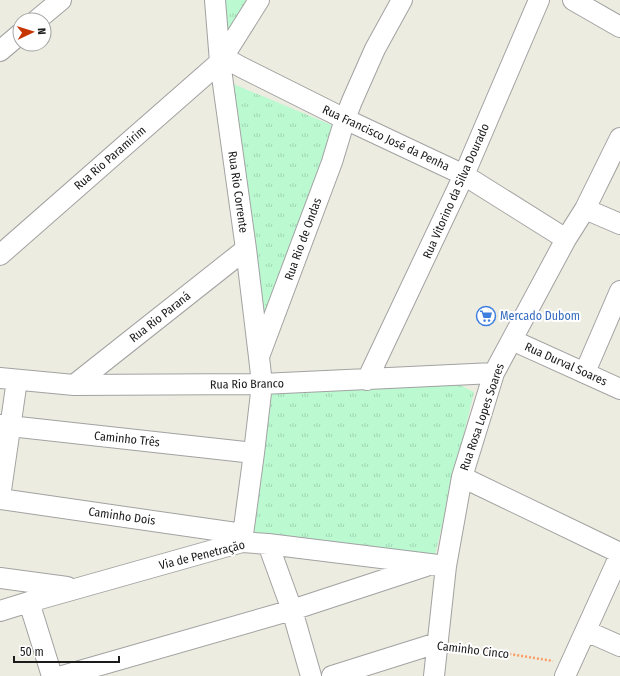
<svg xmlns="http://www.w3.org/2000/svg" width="620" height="676" font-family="'Fira Sans Condensed',sans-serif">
	<defs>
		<pattern id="park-tufts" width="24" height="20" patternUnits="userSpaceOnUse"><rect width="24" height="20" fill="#bbf9d1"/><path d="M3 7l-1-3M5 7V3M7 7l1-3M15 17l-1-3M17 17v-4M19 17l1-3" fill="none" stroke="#a0d5b3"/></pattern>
	</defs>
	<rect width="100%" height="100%" fill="#edece0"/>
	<path fill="url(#park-tufts)" d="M222 0H246L224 39Z
		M231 83 334 126 263 318Z
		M460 385 474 392 435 555 254 534 272 392Z"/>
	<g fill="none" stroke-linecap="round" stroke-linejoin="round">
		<defs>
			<path id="minor" d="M215 0 220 62 246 249 259 357 262 384 254 453 242 542
				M573 0 620 27
				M37 20 61 0
				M0 51 20 34
				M223 57 241 67 345 119 464 175 566 239
				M585 209 620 224
				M0 255 220 62 259 0
				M512 340 620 389
				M260 354 332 162 345 119 352 101 375 49 402 0
				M585 372 620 291
				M0 378 74 385 262 384 494 373
				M367 380 464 175 539 0
				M74 385 246 249
				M0 425 254 453
				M462 477 620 553
				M0 497 17 380
				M0 499 243 534
				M268 544 292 610 311 676
				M0 578 67 587
				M29 602 52 676
				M0 611 29 602 242 542 268 544 446 566
				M586 631 620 646
				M62 676 292 610 426 566
				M332 676 437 643
				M434 676 446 566 462 477 494 373 566 239 585 209 620 138
				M565 676 620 555"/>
		</defs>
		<use href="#minor" stroke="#a2a2a2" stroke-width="22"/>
		<path stroke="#fa9c64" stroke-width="2.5" stroke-dasharray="2 2" stroke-linecap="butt" d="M454 645 553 661"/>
		<use href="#minor" stroke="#fff" stroke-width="20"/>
	</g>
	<defs>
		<symbol id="supermarket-ring" viewBox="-11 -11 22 22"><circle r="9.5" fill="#fff" stroke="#3f7fe0" stroke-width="1.5"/><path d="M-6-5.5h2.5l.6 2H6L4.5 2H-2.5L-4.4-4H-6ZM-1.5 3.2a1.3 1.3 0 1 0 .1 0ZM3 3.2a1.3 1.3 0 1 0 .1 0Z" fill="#3f7fe0"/></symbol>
	</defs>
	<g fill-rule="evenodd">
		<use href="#supermarket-ring" x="475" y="305" width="22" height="22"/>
	</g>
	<g text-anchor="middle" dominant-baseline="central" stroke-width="4" stroke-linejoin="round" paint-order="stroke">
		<g font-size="12" fill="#1b1b1b" stroke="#fff">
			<text transform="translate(386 138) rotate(25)">Rua Francisco José da Penha</text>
			<text transform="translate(110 158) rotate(-41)">Rua Rio Paramirim</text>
			<text transform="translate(456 191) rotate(-66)">Rua Vitorino da Silva Dourado</text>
			<text transform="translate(238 192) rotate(82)">Rua Rio Corrente</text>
			<text transform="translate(303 239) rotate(-70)">Rua Rio de Ondas</text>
			<text transform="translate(160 317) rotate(-38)">Rua Rio Paraná</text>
			<text transform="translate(566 364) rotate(24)">Rua Durval Soares</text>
			<text transform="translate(247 384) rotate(-1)">Rua Rio Branco</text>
			<text transform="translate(482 417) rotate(-71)">Rua Rosa Lopes Soares</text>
			<text transform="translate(127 439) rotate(6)">Caminho Três</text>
			<text transform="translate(122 516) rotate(8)">Caminho Dois</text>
			<text transform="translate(202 555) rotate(-14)">Via de Penetração</text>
			<text transform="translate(473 650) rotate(7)">Caminho Cinco</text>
		</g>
		<g font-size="12" fill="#366cbe" stroke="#fff" text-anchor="start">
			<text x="500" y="316">Mercado Dubom</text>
		</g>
	</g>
	<g transform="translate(32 32) rotate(86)"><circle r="19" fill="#ffffff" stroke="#a4a4a4"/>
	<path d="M0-3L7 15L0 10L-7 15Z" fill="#c63500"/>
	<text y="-6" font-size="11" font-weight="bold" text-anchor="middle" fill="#1b1b1b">N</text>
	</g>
	<path d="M14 656v6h105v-6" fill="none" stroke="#1b1b1b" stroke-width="2"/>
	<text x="20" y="656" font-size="12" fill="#1b1b1b" stroke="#ffffff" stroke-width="3" paint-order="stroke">50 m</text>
</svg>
